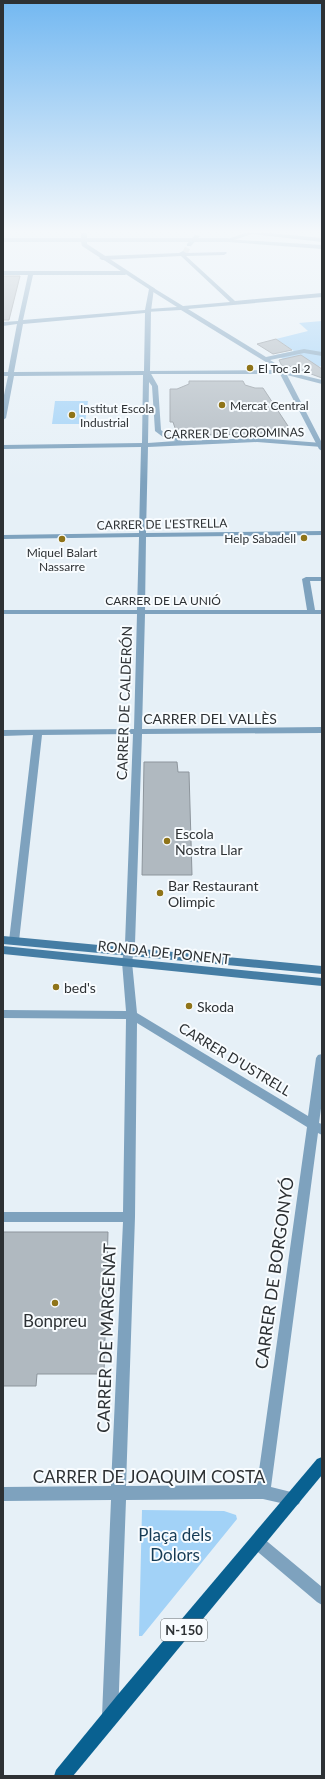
<svg xmlns="http://www.w3.org/2000/svg" width="325" height="1779" font-family="Lato,sans-serif">
	<rect width="100%" height="100%" fill="#e6f0f7"/>
	<path fill="#a2d2f7" d="M322 321V366L318 367 283 359 276 355 294 351 276 339 308 331 299 323Z
		M55 401H88L85 424H52Z
		M142 1510 224 1511 236 1515 237 1519 142 1636H139Z"/>
	<path fill="#b0b9c0" stroke="#8d959c" d="M3 276H20L9 320H3Z
		M276 339 292 350 273 354 257 344Z
		M301 355 322 369V378L289 366H282L279 360Z
		M189 381H243L245 385 255 388H263L288 426 273 433H260V434L201 435 189 433 175 428 173 422H170V389H177L189 384Z
		M144 762H177L178 772H189L192 875H142Z
		M3 1232H108L104 1374H37L36 1386H3Z"/>
	<g fill="none" stroke-linecap="round" stroke-linejoin="round">
		<path stroke="#c1cad0" stroke-width="5.5" stroke-dasharray="5.5 3" stroke-linecap="butt" d="M185 253 189 245"/>
		<path fill="#7ea2be" fill-rule="evenodd" d="M195 235 200 236 191 246H187V244Z
			M226 239 322 245V249L228 242Z
			M183 251 186 253 226 252 227 253 224 255 186 256 235 301 322 293V297L188 309 266 357 304 349 322 352V356L304 353 270 360 283 368 285 371 322 380V384L287 375 322 443V451L319 449 280 374H145V372L147 371 279 370 181 310 146 312 145 311 148 309 177 307 150 290V288L152 287 183 306 230 302 181 256 102 260 99 258 102 256 179 253Z"/>
		<path fill="#7ea2be" fill-rule="evenodd" d="M245 233H269L322 238V242L252 234 228 242 225 240Z
			M3 271H125L128 273 125 275H33L23 320 145 310 149 289 154 288 151 311 150 372 158 386 161 430 167 435 181 439 182 441 257 438 322 443V447L257 442 148 447 146 533 322 531V535L146 537 145 610H307L302 579 306 577H322V581H310L315 610H322V614H145L142 729 322 727V733L142 734 135 944 132 962 137 1013 308 1116 316 1058 318 1055 322 1054V1101L319 1123 322 1124V1135L318 1133 271 1487 299 1494 301 1499 299 1504 294 1506 263 1499 126 1500 118 1716 116 1722 110 1724 104 1722 102 1716 111 1500 3 1501V1487L111 1486 123 1222H3V1212H123L126 1019 3 1018V1010L126 1011 122 962 125 944 133 734 42 735 19 941 14 945 9 941 33 735 3 736V730L134 729 137 614H3V610H137L139 537 3 539V535L139 533 141 447 3 449V445L142 443 143 375 14 376 6 418 3 420V400L8 376H3V372H8L17 324 3 326V322L18 321 28 275H3ZM145 313 144 371 14 372 23 324ZM149 382 152 386 155 431 163 437 176 441 148 443ZM137 1023 307 1127 257 1485 126 1486 135 1217Z
			M258 1536 263 1538 322 1587V1605L317 1602 253 1548 251 1543 253 1538Z"/>
		<path fill="#7ea2be" fill-rule="evenodd" d="M81 233H87V238H228L231 240 228 242H87V244L154 288 155 289 152 291 82 246 81 242H3V238H81Z"/>
		<path fill="#457da4" fill-rule="evenodd" d="M3 936 322 966V974L3 944Z
			M3 946 322 978V986L3 954Z"/>
		<path fill="#096191" fill-rule="evenodd" d="M322 1457V1475L73 1776H54L56 1770 120 1692 317 1459Z"/>
	</g>
	<linearGradient id="sky" x2="0" y2="1"><stop stop-color="#73b8f1"/><stop offset="0.48" stop-color="#f4f8fb"/><stop offset="1" stop-color="#f4f8fb" stop-opacity="0"/></linearGradient>
	<rect width="325" height="482" fill="url(#sky)"/>
	<g fill="#8f7419" stroke="#f8fcff" stroke-width="1.5">
		<circle cx="250" cy="368" r="4"/>
		<circle cx="222" cy="405" r="4"/>
		<circle cx="72" cy="415" r="4"/>
		<circle cx="304" cy="538" r="4"/>
		<circle cx="62" cy="539" r="4"/>
		<circle cx="167" cy="841" r="4"/>
		<circle cx="160" cy="893" r="4"/>
		<circle cx="56" cy="987" r="4"/>
		<circle cx="189" cy="1006" r="4"/>
		<circle cx="55" cy="1303" r="4"/>
	</g>
	<g text-anchor="middle" dominant-baseline="central" stroke-width="4" stroke-linejoin="round" paint-order="stroke">
		<g font-size="12" fill="#2d3134" stroke="#f8fcff" text-anchor="start">
			<text x="258" y="368">El Toc al 2</text>
			<text x="230" y="405">Mercat Central</text>
			<text x="80" y="408">Institut Escola<tspan x="80" dy="14">Industrial</tspan></text>
			<text x="296" y="538" text-anchor="end">Help Sabadell</text>
			<text x="62" y="552" text-anchor="middle">Miquel Balart<tspan x="62" dy="14">Nassarre</tspan></text>
		</g>
		<g font-size="12" fill="#2d3134" stroke="#f8fcff">
			<text transform="translate(234 433) rotate(-1)">CARRER DE COROMINAS</text>
			<text transform="translate(162 524) rotate(-1)">CARRER DE L'ESTRELLA</text>
			<text x="163" y="600">CARRER DE LA UNIÓ</text>
		</g>
		<rect fill="#f8fcff" stroke="#6a6e71" stroke-width="1" x="161" y="1619" width="46" height="22" rx="3"/>
		<g font-size="13" font-weight="bold" fill="#2d3134">
			<text x="184" y="1630">N-150</text>
		</g>
		<g font-size="14" fill="#2d3134" stroke="#f8fcff">
			<text transform="translate(124 703) rotate(-88)">CARRER DE CALDERÓN</text>
			<text x="210" y="718">CARRER DEL VALLÈS</text>
			<text transform="translate(164 952) rotate(6)">RONDA DE PONENT</text>
			<text transform="translate(235 1059) rotate(31)">CARRER D'USTRELL</text>
		</g>
		<g font-size="14" fill="#2d3134" stroke="#f8fcff" text-anchor="start">
			<text x="175" y="833">Escola<tspan x="175" dy="16">Nostra Llar</tspan></text>
			<text x="168" y="885">Bar Restaurant<tspan x="168" dy="16">Olimpic</tspan></text>
			<text x="64" y="987">bed's</text>
			<text x="197" y="1006">Skoda</text>
		</g>
		<g font-size="17" fill="#2d3134" stroke="#f8fcff">
			<text transform="translate(274 1273) rotate(-82)">CARRER DE BORGONYÓ</text>
			<text transform="translate(106 1338) rotate(-88)">CARRER DE MARGENAT</text>
			<text x="149" y="1476">CARRER DE JOAQUIM COSTA</text>
		</g>
		<g font-size="17" fill="#2d3134" stroke="#f8fcff">
			<text x="55" y="1320">Bonpreu</text>
		</g>
		<g font-size="17" fill="#153b55" stroke="#f8fcff">
			<text x="175" y="1534">Plaça dels<tspan x="175" dy="20">Dolors</tspan></text>
		</g>
	</g>
	<rect width="325" height="1779" fill="none" stroke="#2d3134" stroke-width="8"/>
</svg>
